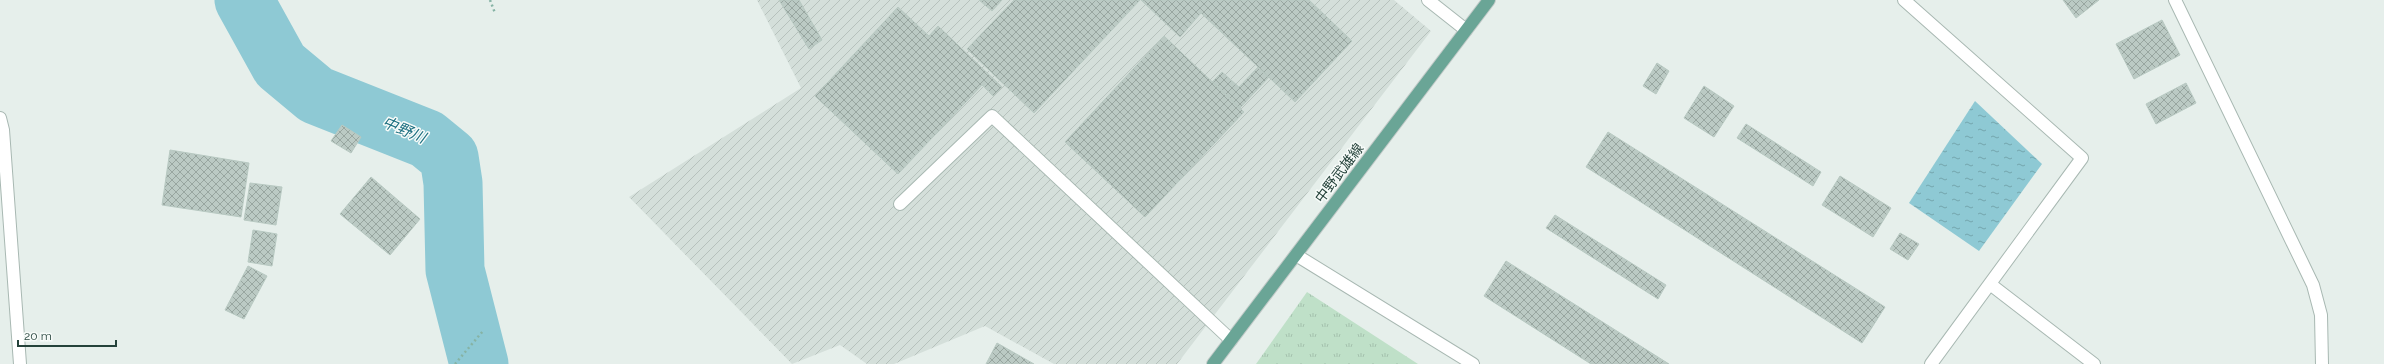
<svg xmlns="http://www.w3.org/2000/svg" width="2384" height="364" font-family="Raleway,'Noto Sans JP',sans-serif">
	<defs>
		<pattern id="industrial-furrows" width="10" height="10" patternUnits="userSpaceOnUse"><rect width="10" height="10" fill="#d4dfda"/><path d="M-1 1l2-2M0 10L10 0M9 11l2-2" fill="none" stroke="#b6c1bc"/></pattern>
		<pattern id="grass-tufts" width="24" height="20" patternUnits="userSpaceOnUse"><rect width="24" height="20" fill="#bfe0c8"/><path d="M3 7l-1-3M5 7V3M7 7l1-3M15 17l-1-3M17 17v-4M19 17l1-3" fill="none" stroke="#a4c1ad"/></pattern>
		<pattern id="water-ripples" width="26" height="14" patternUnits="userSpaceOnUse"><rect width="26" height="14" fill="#8ec9d4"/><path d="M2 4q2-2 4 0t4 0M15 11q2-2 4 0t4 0" fill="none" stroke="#74a5ad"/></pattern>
		<pattern id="building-cross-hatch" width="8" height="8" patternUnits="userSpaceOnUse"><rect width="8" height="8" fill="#bbcac4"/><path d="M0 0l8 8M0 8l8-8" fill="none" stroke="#98a6a0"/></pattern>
	</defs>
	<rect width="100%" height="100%" fill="#e6efeb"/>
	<path fill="url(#industrial-furrows)" d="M757 0H1394L1431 31 1177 364H1054L985 326 894 364H867L840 345 792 364 629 197 801 88Z"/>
	<path fill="url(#grass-tufts)" d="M1307 292 1418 364H1256Z"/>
	<path fill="url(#water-ripples)" d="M1975 101 2042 164 1979 251 1909 203Z"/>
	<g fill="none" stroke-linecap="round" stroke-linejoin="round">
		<path stroke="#8ec9d4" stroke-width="59" d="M244 0 280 65 316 95 427 139 449 157 453 183 455 270 479 364"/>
	</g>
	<path fill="url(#building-cross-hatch)" stroke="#b8c9c2" d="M779 0H799L822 40 809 49Z
		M979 0H1002L992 11Z
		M1014 0H1140L1034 113 967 49Z
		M1141 0H1309L1352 41 1295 102 1201 13 1180 37Z
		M2063 0H2099L2076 18Z
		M898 7 929 36 938 26 1002 87 993 96 982 85 898 174 815 96Z
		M2162 20 2180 55 2134 79 2116 44Z
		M1164 36 1244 112 1145 217 1065 142Z
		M1657 63 1669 71 1656 94 1643 86Z
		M1258 67 1269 77 1240 108 1212 82 1222 72 1239 87Z
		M2186 83 2196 103 2156 124 2146 104Z
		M1704 86 1734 106 1714 137 1684 118Z
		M1746 124 1821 172 1813 186 1737 138Z
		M342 125 361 137 351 153 331 141Z
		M1608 132 1885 307 1862 343 1586 167Z
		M170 150 249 163 241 217 162 205Z
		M1840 176 1891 208 1873 237 1822 205Z
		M371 177 420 219 390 255 340 214Z
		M250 183 282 187 276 225 244 220Z
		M1555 215 1666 285 1658 299 1546 228Z
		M253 230 277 234 272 266 248 262Z
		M1900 233 1919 244 1908 260 1890 249Z
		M1506 261 1669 364H1591L1484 296Z
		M248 266 267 276 244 319 225 310Z
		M997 343 1034 364H986Z"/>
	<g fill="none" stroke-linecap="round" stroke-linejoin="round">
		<defs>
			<path id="minor" d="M1428 0 1466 30
				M1904 0 2082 158 1931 364
				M2175 0 2313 285 2321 315 2322 364
				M0 118 3 130 20 364
				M900 204 992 116 1231 340
				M1296 255 1473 364
				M1990 284 2094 364"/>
			<path id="major" d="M1213 364 1489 0"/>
		</defs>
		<use href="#minor" stroke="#a8b8b2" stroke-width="14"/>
		<use href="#major" stroke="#c2cac8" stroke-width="14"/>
		<path stroke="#86b3a5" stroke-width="2.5" stroke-dasharray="2 3" stroke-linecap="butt" d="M490 0 495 13
			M455 364 483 331"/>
		<use href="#minor" stroke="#fff" stroke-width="12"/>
		<use href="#major" stroke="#6aa596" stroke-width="12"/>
	</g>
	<g text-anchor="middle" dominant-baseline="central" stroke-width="3" stroke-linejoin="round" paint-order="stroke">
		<g font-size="14" fill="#24423a" stroke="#f7fbf9">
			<text transform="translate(1339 173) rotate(-53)">中野武雄線</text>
		</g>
		<g font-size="15" font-style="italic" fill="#1c6f80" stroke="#f7fbf9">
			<text transform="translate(404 130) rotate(23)">中野川</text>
		</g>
	</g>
	<path d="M18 340v6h98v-6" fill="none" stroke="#24423a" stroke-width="2"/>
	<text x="24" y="340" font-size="12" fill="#24423a" stroke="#f7fbf9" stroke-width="3" paint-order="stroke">20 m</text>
</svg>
